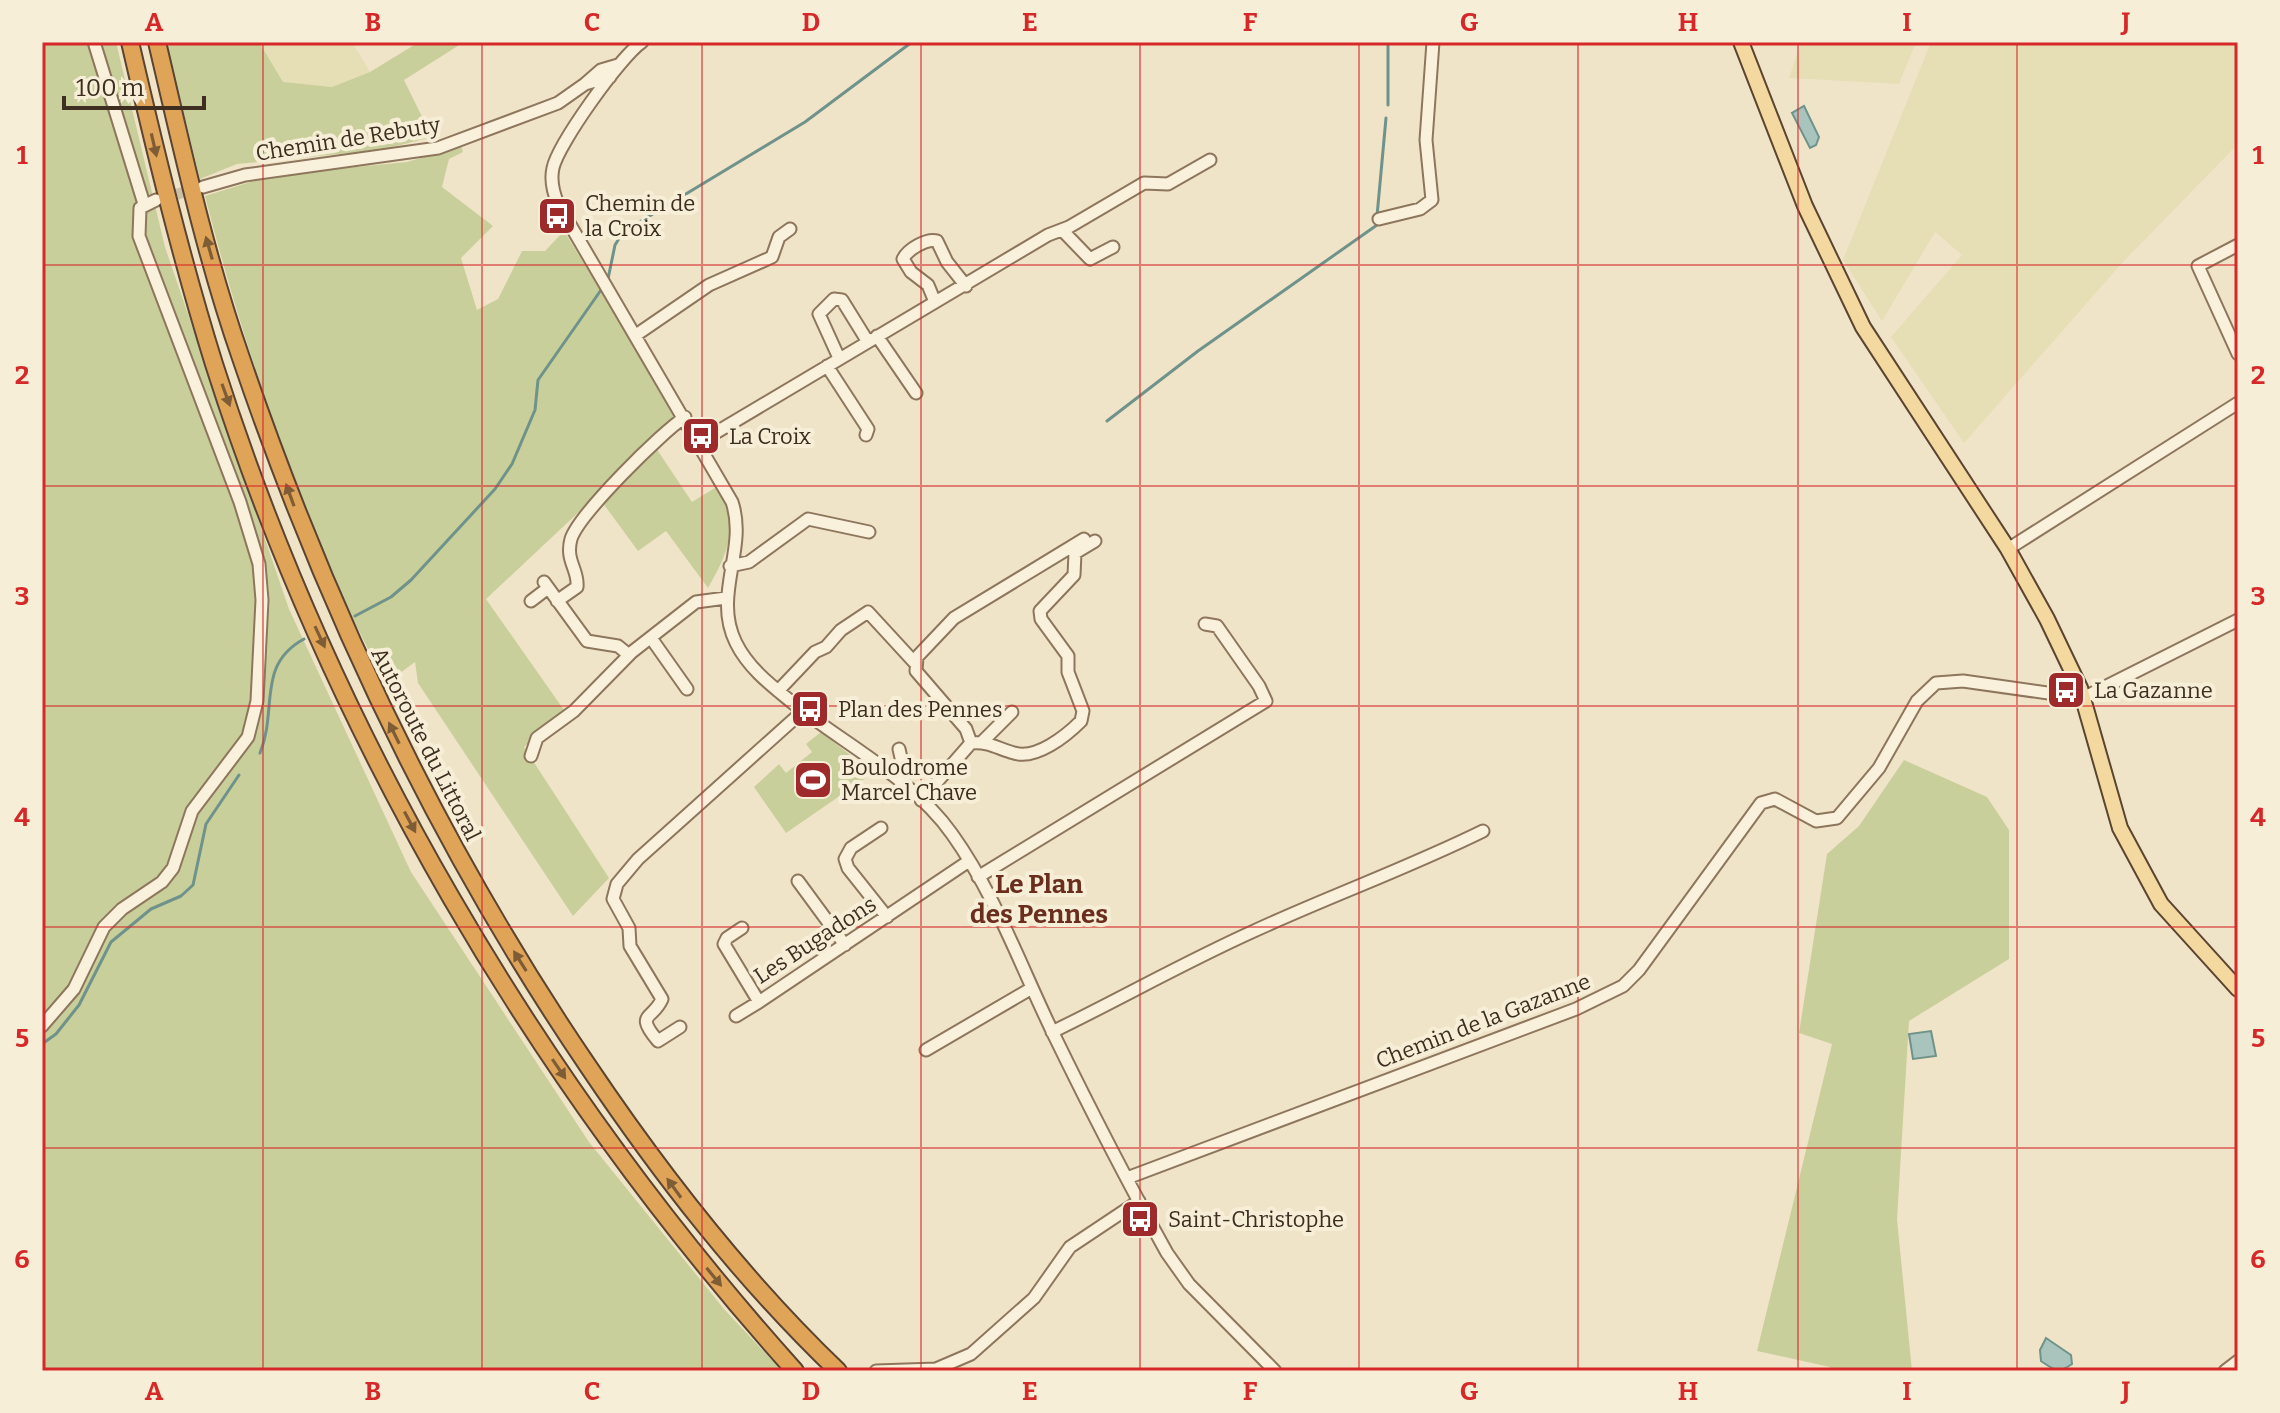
<svg xmlns="http://www.w3.org/2000/svg" width="2280" height="1413" font-family="Bitter,serif">
	<rect width="100%" height="100%" fill="#f0e4c8"/>
	<path fill="#e6deb5" d="M259 42H352L370 72 332 87 283 82Z
		M1801 42H1916L1899 84 1789 78Z
		M1931 42H2232L2238 49V144L2121 264 1964 443 1891 337 1962 255 1935 232 1882 321 1843 260Z"/>
	<path fill="#c9cf9b" d="M42 42H116L165 247 289 609 411 872 589 1142 724 1309 782 1371H42Z
		M166 42H259L283 82 332 87 370 72 419 42H464L404 80 432 137 381 150 237 164 200 179Z
		M461 146 463 152 449 159 442 187 493 226 461 258 477 310 498 299 522 251H545L564 231 679 417 652 442 692 502 718 486C737 530 731 547 708 588L666 531 638 551 597 495 486 599 564 710 524 747 609 878 573 916 418 683 415 662 385 684C363 638 339 592 320 545 274 432 235 314 205 196L273 175 407 162Z
		M821 732 873 773 786 833 754 787 779 764 786 773 812 752 806 744Z
		M1904 760 1987 797 2009 830V959L1909 1021 1897 1219 1912 1371H1831L1830 1367 1757 1351 1832 1044 1799 1033 1827 854 1859 826Z"/>
	<path fill="#a9c4bc" stroke="#6f938a" stroke-width="2" d="M1804 106 1819 137 1816 145 1810 148 1792 113Z
		M1931 1031 1936 1056 1913 1059 1909 1034Z
		M2046 1338 2071 1355 2072 1364C2058 1374 2054 1370 2041 1361L2040 1350Z"/>
	<g fill="none" stroke-linecap="round" stroke-linejoin="round">
		<path stroke="#6f938a" stroke-width="3" d="M1388 105V42
			M1377 216 1386 118
			M608 279 615 245 623 232 805 122 912 42
			M1107 421 1198 351 1377 225
			M355 616 391 597 411 580 495 489 512 464 535 410 538 380 601 290
			M260 753C278 709 256 665 304 639
			M42 1044 56 1034 79 1005 111 942 151 909 181 896 193 885 206 824 239 775"/>
		<path stroke="#ccc0a6" stroke-width="11" stroke-dasharray="11 5.5" stroke-linecap="butt" d="M161 199 198 188"/>
		<defs>
			<path id="minor" d="M94 42 144 204
				M642 42C621 56 558 144 553 168 550 181 553 192 558 204L732 502C748 549 712 595 736 643 749 669 772 686 794 704 846 745 913 779 952 834 995 894 1021 967 1053 1033 1089 1107 1127 1181 1167 1253L1189 1284 1275 1371
				M610 77 585 84 601 70 618 65
				M203 187 245 175 438 148 558 103 585 84
				M1379 219 1420 209 1432 200 1426 140 1433 42
				M1062 230 1090 259 1113 247
				M2238 245 2198 266 2238 354
				M935 302 928 285 911 272 903 259C908 249 927 238 937 241L947 262 966 286
				M636 335 709 285 772 257 779 237 790 229
				M877 336 916 393
				M839 358 819 314 834 299 842 300 868 342
				M827 366 868 429 866 435
				M700 442 1048 235 1069 227 1144 183 1168 184 1210 160
				M2008 549 2238 403
				M730 566 749 562 808 519 869 532
				M544 582 587 641 618 646 629 655
				M531 601 548 588
				M557 601 577 587C579 570 565 561 571 539 579 514 662 432 685 417
				M651 638 687 689
				M778 691 815 652 826 647 841 630 868 612 914 662
				M982 742 1012 712
				M971 743C989 741 998 749 1014 753 1036 760 1066 736 1081 721L1083 711 1068 672V656L1041 619 1040 611 1074 575 1075 553 1095 541
				M899 749 904 771 900 782
				M531 756 537 738 574 711 632 652 696 602 726 598
				M921 800 971 743 966 729 916 671 917 657 954 618 1084 539
				M881 828 851 848 845 859 848 868 887 917
				M978 877 1266 701 1259 686 1217 626 1205 624
				M798 881 845 945
				M742 928 727 938 724 944 759 1002 969 861
				M736 1016 759 1002
				M42 1026 74 989 104 927 122 909 162 882 173 868 192 811 248 737 257 701 262 600 259 564 240 502 139 236 140 208 156 200
				M680 1027 658 1041C634 1013 653 1020 662 999L630 946 629 928 613 899 617 884 638 859 803 711
				M1052 1032C1120 999 1185 962 1254 931 1330 896 1408 868 1483 831
				M926 1050 1032 988
				M1127 1178 1576 1009 1623 986 1639 970 1761 803 1775 799 1816 821 1837 818 1879 768 1917 701 1936 683 1963 681 2083 698 2238 620
				M876 1371 936 1369 971 1354 1034 1298 1070 1247 1139 1201
				M2225 1371 2238 1361"/>
			<path id="major" d="M1741 42 1805 206 1863 327 2008 549 2047 619 2080 688 2120 828 2161 904 2238 989"/>
			<path id="highway" d="M130 42C155 150 181 258 214 364 332 735 535 1081 795 1371
				M157 42C182 148 205 255 241 358 326 608 439 847 588 1066 662 1176 742 1279 838 1371"/>
		</defs>
		<use href="#minor" stroke="#8d765c" stroke-width="15"/>
		<use href="#major" stroke="#5b4430" stroke-width="18"/>
		<use href="#highway" stroke="#5b4430" stroke-width="20"/>
		<use href="#minor" stroke="#faf1dc" stroke-width="11"/>
		<use href="#major" stroke="#f3d9a0" stroke-width="14"/>
		<use href="#highway" stroke="#e0a458" stroke-width="16"/>
	</g>
	<defs><path id="oneway-solid" d="M-6-.8H1V-3.2L6.5 0L1 3.2V.8H-6Z" transform="scale(2)"/></defs>
	<g fill="#7e5d36">
		<use href="#oneway-solid" transform="translate(154 145) rotate(77)"/>
		<use href="#oneway-solid" transform="translate(209 248) rotate(-106)"/>
		<use href="#oneway-solid" transform="translate(226 395) rotate(70)"/>
		<use href="#oneway-solid" transform="translate(290 495) rotate(-110)"/>
		<use href="#oneway-solid" transform="translate(320 637) rotate(65)"/>
		<use href="#oneway-solid" transform="translate(394 733) rotate(-116)"/>
		<use href="#oneway-solid" transform="translate(410 822) rotate(62)"/>
		<use href="#oneway-solid" transform="translate(520 961) rotate(-122)"/>
		<use href="#oneway-solid" transform="translate(559 1069) rotate(56)"/>
		<use href="#oneway-solid" transform="translate(674 1188) rotate(-126)"/>
		<use href="#oneway-solid" transform="translate(714 1277) rotate(51)"/>
	</g>
	<path fill="none" stroke="#d62828" stroke-width="2" stroke-opacity="0.55" d="M263 42V1371M482 42V1371M702 42V1371M921 42V1371M1140 42V1371M1359 42V1371M1578 42V1371M1798 42V1371M2017 42V1371M42 265H2238M42 486H2238M42 706H2238M42 927H2238M42 1148H2238"/>
	<defs>
		<symbol id="bus-square" viewBox="-11 -11 22 22"><rect x="-9" y="-9" width="18" height="18" rx="4" fill="#9e2a2b" stroke="#f7eed8"/><path d="M-5-6H5V4H4V6H2V4H-2V6H-4V4H-5ZM-3.5-4V0h7V-4ZM-3.5 1.2v1.5H-2V1.2ZM2 1.2v1.5H3.5V1.2Z" fill="#fff"/></symbol>
		<symbol id="stadium-square" viewBox="-11 -11 22 22"><rect x="-9" y="-9" width="18" height="18" rx="4" fill="#9e2a2b" stroke="#f7eed8"/><path d="M0-5a6.5 5 0 1 0 0 10a6.5 5 0 1 0 0-10ZM-3.5-1.8h7v3.6h-7Z" fill="#fff"/></symbol>
	</defs>
	<g fill-rule="evenodd">
		<use href="#bus-square" x="535" y="194" width="44" height="44"/>
		<use href="#bus-square" x="679" y="414" width="44" height="44"/>
		<use href="#bus-square" x="2044" y="668" width="44" height="44"/>
		<use href="#bus-square" x="788" y="687" width="44" height="44"/>
		<use href="#stadium-square" x="791" y="758" width="44" height="44"/>
		<use href="#bus-square" x="1118" y="1197" width="44" height="44"/>
	</g>
	<g text-anchor="middle" dominant-baseline="central" stroke-width="8" stroke-linejoin="round" paint-order="stroke">
		<g font-size="22" fill="#3d2e20" stroke="#f7eed8">
			<text transform="translate(348 139) rotate(-9)">Chemin de Rebuty</text>
			<text transform="translate(426 744) rotate(63)">Autoroute du Littoral</text>
			<text transform="translate(815 940) rotate(-33)">Les Bugadons</text>
			<text transform="translate(1483 1021) rotate(-21)">Chemin de la Gazanne</text>
		</g>
		<g font-size="22" fill="#3d2e20" stroke="#f7eed8" text-anchor="start">
			<text x="585" y="203">Chemin de<tspan x="585" dy="25">la Croix</tspan></text>
			<text x="729" y="436">La Croix</text>
			<text x="2094" y="690">La Gazanne</text>
			<text x="838" y="709">Plan des Pennes</text>
			<text x="841" y="767">Boulodrome<tspan x="841" dy="25">Marcel Chave</tspan></text>
			<text x="1168" y="1219">Saint-Christophe</text>
		</g>
		<g font-size="26" font-weight="bold" fill="#6b2e1e" stroke="#f7eed8">
			<text x="1039" y="884">Le Plan<tspan x="1039" dy="30">des Pennes</tspan></text>
		</g>
	</g>
	<rect width="2280" height="1413" fill="none" stroke="#f7eed8" stroke-width="88"/>
	<path d="M64 96v12h140v-12" fill="none" stroke="#3d2e20" stroke-width="4"/>
	<text x="76" y="96" font-size="24" fill="#3d2e20" stroke="#f7eed8" stroke-width="6" paint-order="stroke">100 m</text>
	<rect x="44" y="44" width="2192" height="1325" fill="none" stroke="#d62828" stroke-width="3"/>
	<g font-size="26" text-anchor="middle" font-weight="bold" fill="#d62828">
		<text x="154" y="31">A</text>
		<text x="373" y="31">B</text>
		<text x="592" y="31">C</text>
		<text x="811" y="31">D</text>
		<text x="1030" y="31">E</text>
		<text x="1250" y="31">F</text>
		<text x="1469" y="31">G</text>
		<text x="1688" y="31">H</text>
		<text x="1907" y="31">I</text>
		<text x="2126" y="31">J</text>
		<text x="22" y="164">1</text>
		<text x="2258" y="164">1</text>
		<text x="22" y="384">2</text>
		<text x="2258" y="384">2</text>
		<text x="22" y="605">3</text>
		<text x="2258" y="605">3</text>
		<text x="22" y="826">4</text>
		<text x="2258" y="826">4</text>
		<text x="22" y="1047">5</text>
		<text x="2258" y="1047">5</text>
		<text x="22" y="1268">6</text>
		<text x="2258" y="1268">6</text>
		<text x="154" y="1400">A</text>
		<text x="373" y="1400">B</text>
		<text x="592" y="1400">C</text>
		<text x="811" y="1400">D</text>
		<text x="1030" y="1400">E</text>
		<text x="1250" y="1400">F</text>
		<text x="1469" y="1400">G</text>
		<text x="1688" y="1400">H</text>
		<text x="1907" y="1400">I</text>
		<text x="2126" y="1400">J</text>
	</g>
</svg>
